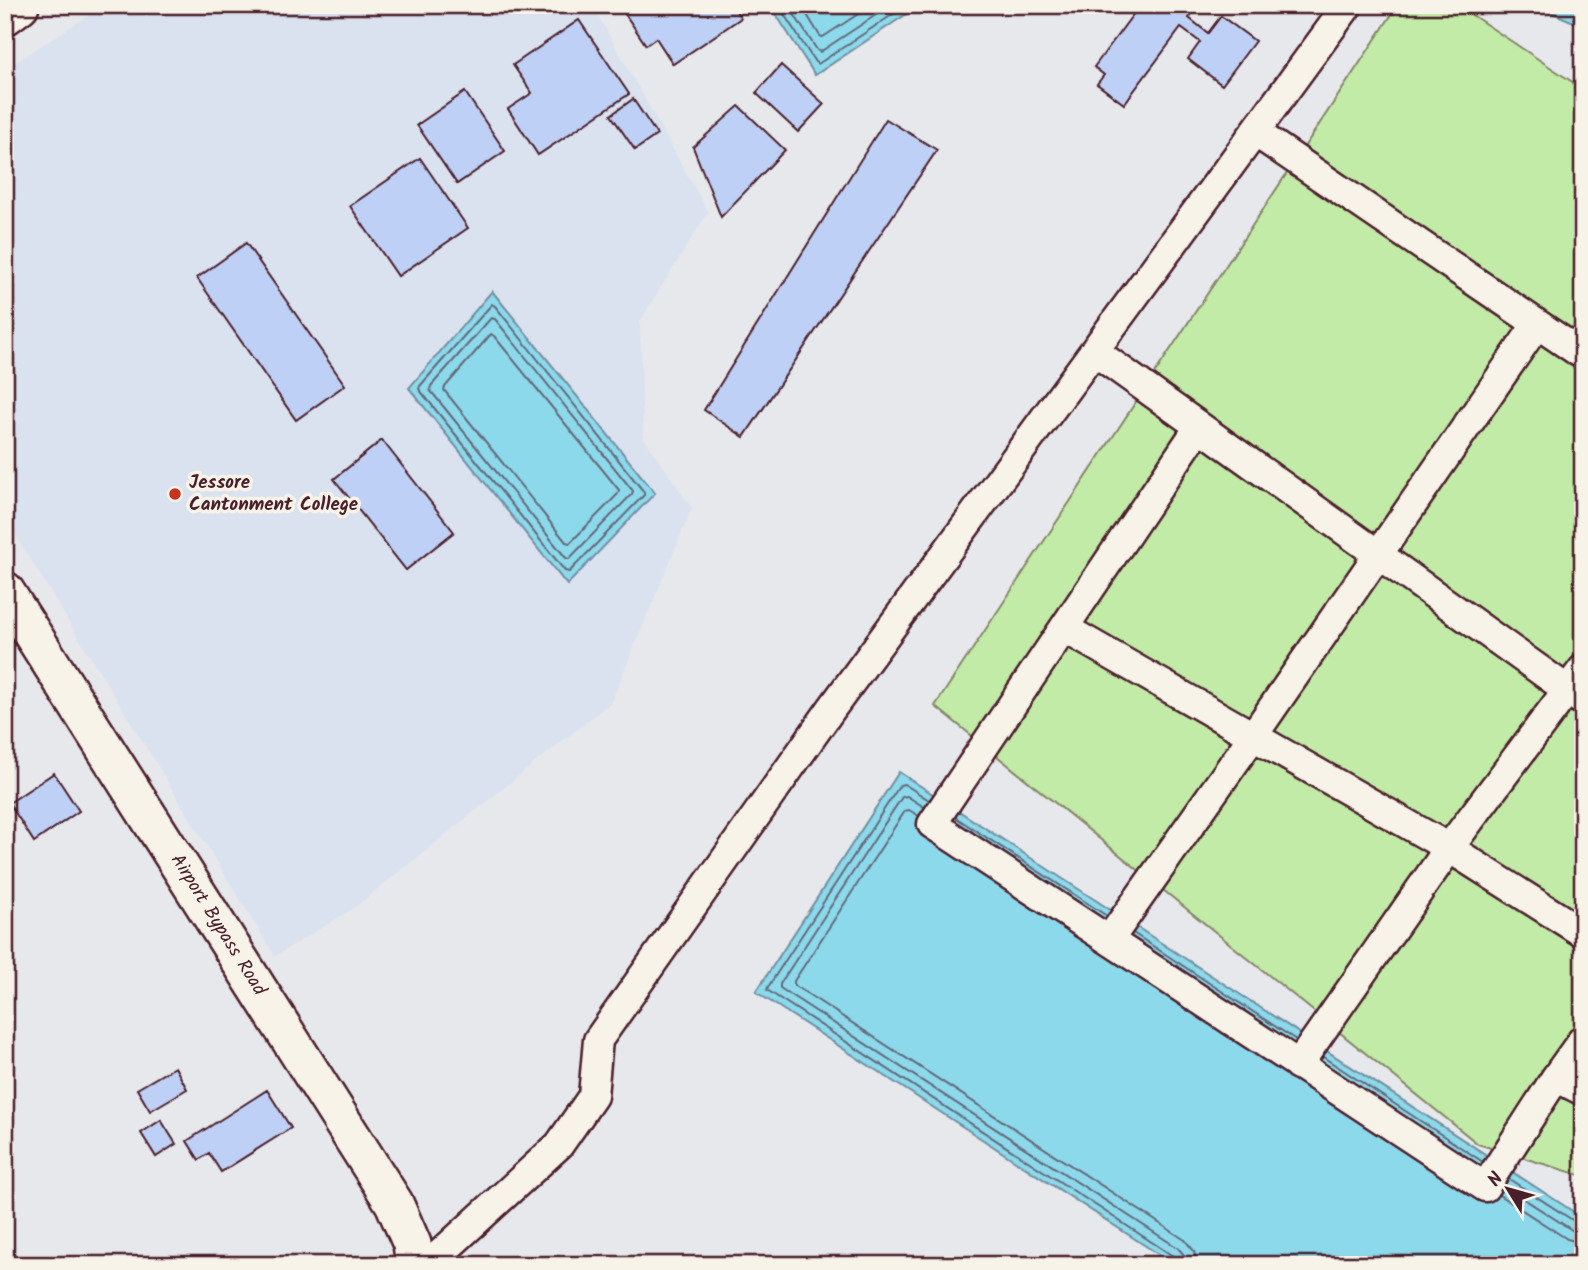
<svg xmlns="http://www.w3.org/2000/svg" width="1588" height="1270" font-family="Kalam,sans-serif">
	<rect width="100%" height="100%" fill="#e6e8ec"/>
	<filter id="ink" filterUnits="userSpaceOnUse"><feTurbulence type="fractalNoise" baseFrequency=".0143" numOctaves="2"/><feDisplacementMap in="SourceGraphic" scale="14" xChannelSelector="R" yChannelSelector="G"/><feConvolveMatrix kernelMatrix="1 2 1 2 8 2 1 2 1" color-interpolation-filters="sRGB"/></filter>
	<g filter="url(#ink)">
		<path fill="#dae1ef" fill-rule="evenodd" d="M105 5H592L708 212 640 321 643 437 692 508 611 702 354 908 275 956 5 518V69ZM579 20 538 155 508 110 532 93 513 64ZM633 100 657 134 635 149ZM246 243 345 384 297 419 197 278ZM382 441 454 531 406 570 334 479Z"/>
		<path fill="#c2eba7" stroke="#868569" stroke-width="2" d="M1398 5H1457L1583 89V1176L1478 1144 935 706Z"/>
		<path fill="#8cd9ec" stroke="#728f9f" stroke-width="2" d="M770 5H920L815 75Z
			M1534 5H1583V26Z
			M492 291 655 493 567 585 409 388Z
			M899 772 1583 1218V1265H1175L756 992Z"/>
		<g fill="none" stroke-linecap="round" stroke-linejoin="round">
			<path stroke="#646978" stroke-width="2" d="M778 5 815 62 818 64 907 5
				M788 5 817 50 820 52 891 5
				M801 5 820 36 823 37 872 5
				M492 304 495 306 644 492V495L569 572 565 571 419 389 420 386Z
				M491 318 495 319 633 491 632 494 569 559 566 558 430 390 431 386Z
				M491 334 494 336 619 490 618 494 570 543 566 542 444 390 445 387Z
				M929 800 904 784 900 785 768 987 767 990 1173 1256 1177 1260V1265
				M924 807 907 796 902 797 780 984V988L1178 1248 1184 1255 1186 1265
				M919 816 909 810 905 811 794 981V985L1185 1240 1194 1251 1197 1265
				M955 817 1107 916
				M1133 933 1296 1040
				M1323 1057 1483 1162
				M1509 1179 1577 1223 1583 1224
				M1504 1186 1572 1230 1583 1233
				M1499 1195 1567 1239 1583 1243"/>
		</g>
		<path fill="#bed0f6" stroke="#4a1f2b" stroke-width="2" d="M638 5H732L741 18 673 64 656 38 646 45 625 14Z
			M1140 5H1198L1189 18 1208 33 1221 16 1255 41 1222 85 1188 59 1200 42 1181 28 1124 104 1097 84 1104 75 1094 67Z
			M579 20 629 94 538 155 508 109 532 93 513 65Z
			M781 65 824 104 798 132 756 93Z
			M465 92 505 151 457 184 417 125Z
			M633 99 657 135 635 150 611 115Z
			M739 106 785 150 721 217 693 147Z
			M886 119 937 150 744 437 704 410Z
			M420 158 468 228 398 276 350 206Z
			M246 243 345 385 296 420 197 278Z
			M382 440 454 532 406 570 334 479Z
			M54 773 79 811 34 842 9 803Z
			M175 1067 187 1089 150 1111 137 1089Z
			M267 1090 291 1128 221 1172 209 1153 199 1160 187 1141Z
			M161 1120 176 1144 156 1157 141 1133Z"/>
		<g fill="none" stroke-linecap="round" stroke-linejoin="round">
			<defs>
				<path id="minor" d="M1255 132 1583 355
					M1094 351 1583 701
					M1199 427 932 824 1485 1187 1556 1077 1583 1091
					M1064 628 1449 848 1583 933
					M1109 940 1253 736 1537 324
					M1298 1065 1449 848 1583 669
					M1556 1077 1583 1039
					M428 1265 559 1145 593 1096 598 1040 832 708 1348 5"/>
				<path id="tertiary" d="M5 16 20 5
					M5 591 394 1203 412 1244 415 1265"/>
			</defs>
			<use href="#minor" stroke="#4a1f2b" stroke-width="33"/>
			<use href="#tertiary" stroke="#4a1f2b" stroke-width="42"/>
			<use href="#minor" stroke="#f7f3e8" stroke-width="28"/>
			<use href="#tertiary" stroke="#f7f3e8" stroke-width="37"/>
		</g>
	</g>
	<circle fill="#c8321e" stroke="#f7f3e8" stroke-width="2.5" cx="175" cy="494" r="7"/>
	<g text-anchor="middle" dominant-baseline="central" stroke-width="7" stroke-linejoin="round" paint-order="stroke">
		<g font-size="19" font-weight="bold" fill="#4a1f2b" stroke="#f7f3e8" text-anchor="start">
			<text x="189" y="483">Jessore<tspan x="189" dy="22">Cantonment College</tspan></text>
		</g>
		<g font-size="19" fill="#4a1f2b" stroke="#f7f3e8">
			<text transform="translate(218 925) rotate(58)">Airport Bypass Road</text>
		</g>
	</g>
	<rect width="1588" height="1270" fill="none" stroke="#f7f3e8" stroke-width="28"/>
	<rect x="14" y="14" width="1560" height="1242" fill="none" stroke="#4a1f2b" stroke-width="2.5" filter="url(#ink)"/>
	<g transform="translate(1508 1189) rotate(307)" stroke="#f7f3e8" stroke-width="5" paint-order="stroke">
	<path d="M0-5L12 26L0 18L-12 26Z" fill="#4a1f2b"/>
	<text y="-10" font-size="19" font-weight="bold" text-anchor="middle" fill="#4a1f2b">N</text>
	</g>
</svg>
